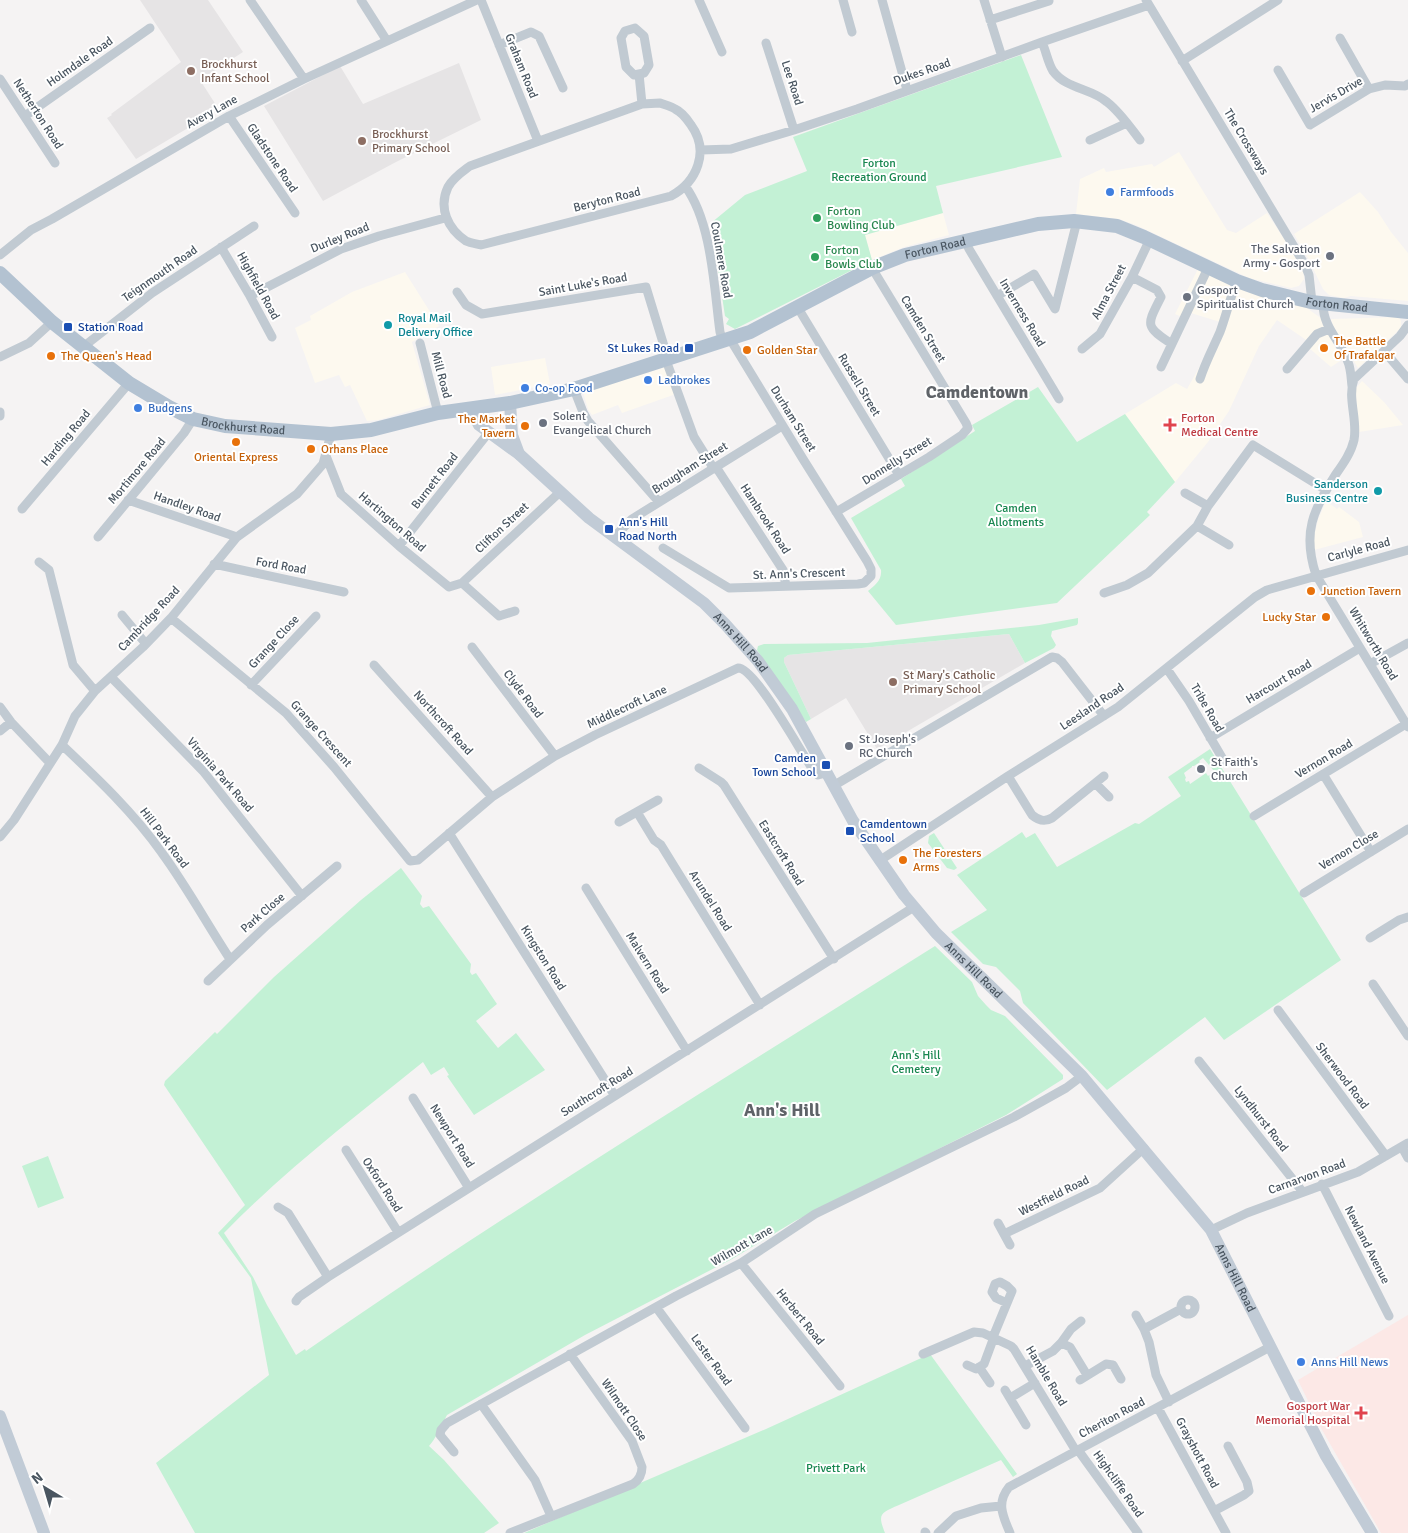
<svg xmlns="http://www.w3.org/2000/svg" width="1408" height="1533" font-family="Signika,sans-serif">
	<rect width="100%" height="100%" fill="#f5f3f3"/>
	<path fill="#fdf9ef" d="M1179 152 1227 230 1236 233 1267 213 1303 268 1304 279 1299 286 1291 288 1249 278 1136 225 1119 219 1076 214 1080 179 1104 168 1106 172 1152 164 1154 167Z
		M1360 192 1378 212 1391 232 1408 253V301L1351 296 1344 298 1329 295 1323 289 1309 260 1294 234Z
		M943 213 949 235 904 247 872 260 865 235Z
		M1198 269 1304 306 1322 319 1327 331 1343 359 1331 367 1309 348 1312 344 1277 320 1259 346 1229 411 1208 442 1175 482 1125 414 1176 383 1187 389 1204 359 1220 322 1191 313 1182 317 1175 314Z
		M405 272 439 326 412 342 430 405 378 420 367 421 350 385 345 387 339 375 315 383 295 328 311 320 310 316 352 292Z
		M1399 317 1401 321V328L1358 368 1333 326 1331 319Z
		M545 358 550 384 495 395 491 367Z
		M666 367 676 394 622 413 618 405 592 415 588 409 583 392Z
		M1362 381 1384 402 1403 425 1359 432 1355 387H1357Z
		M1326 501 1337 509 1339 507 1359 522 1363 537 1314 550V537L1318 520Z"/>
	<path fill="#e6e4e5" d="M140 0H208L243 52 200 80 216 105 197 118V122L188 125V128L136 159 107 118 112 115 111 114 181 62Z
		M459 63 481 120 396 162 323 201 264 106 340 66 363 104Z
		M1009 634 1025 663 877 749 846 698 811 719 784 662V658L788 655Z"/>
	<path fill="#fce8e6" d="M1408 1315V1533H1381L1321 1428 1298 1380Z"/>
	<path fill="#c3f1d5" fill-rule="evenodd" d="M1021 55 1062 157 936 186 943 213 865 235 872 260 735 329 726 324 729 319 725 316 711 223 745 195 807 171 793 137Z
		M1038 387 1077 442 1125 414 1175 482 1147 512 1150 515 1057 603 896 625 868 591C875 585 882 580 881 570L851 518 905 486 901 479 975 431 972 425Z
		M1078 618V623L1077 625 1052 631 1051 636 1056 645 1054 648 1025 663 1009 634 788 655 784 658V662L811 719 806 722 757 650 758 646 764 644 867 643 1039 625Z
		M1210 749 1341 960 1224 1040 1205 1017 1107 1090 1023 1003 1020 991 996 967 983 964 951 932 987 910 957 875 1022 832 1026 838 1035 833 1057 867 1135 823 1139 824 1181 796 1168 777ZM1203 758 1214 771 1208 776 1206 773 1190 784 1189 781 1186 782 1185 779 1186 778 1184 773 1192 767V766H1194L1200 762 1199 761Z
		M934 833 957 868 954 870 947 868 928 843 929 836Z
		M401 868 422 896 420 904 423 908 429 906 471 964 470 972 472 975 476 973 497 1004 476 1021 498 1048 516 1033 545 1070 474 1115 447 1076 449 1075 444 1067 431 1075 423 1062C355 1117 285 1170 224 1233L253 1277 267 1305 296 1355 305 1349 306 1351C511 1209 724 1079 935 946L972 982 978 996 986 1005 991 1010 1005 1016 1063 1075V1079L1006 1115 795 1221 732 1259 585 1335 447 1415C442 1424 435 1440 429 1446L444 1460 499 1523 484 1533H195L156 1463 269 1375 251 1278 218 1233 245 1205 164 1085 165 1081 215 1032 217 1034 274 977 361 900Z
		M48 1156 64 1198 38 1208 22 1166Z
		M930 1354 1017 1474 1013 1477 1001 1460 899 1505C881 1513 877 1513 885 1533H524L766 1429Z"/>
	<g fill="none" stroke-linecap="round" stroke-linejoin="round">
		<path stroke="#c1cad2" stroke-width="9" d="M250 0 304 79
			M361 0 387 41
			M481 0 538 141
			M699 0 722 52
			M843 0 852 32
			M882 0 907 90
			M984 0 1002 57
			M1146 0 1305 265 1309 275 1312 302
			M990 20 1049 1
			M635 28 644 36 649 65 644 73 634 75 626 67 621 38 625 31Z
			M1340 38 1369 89
			M1042 42C1046 51 1048 63 1053 71 1066 89 1091 88 1107 102 1120 112 1130 127 1140 140
			M766 43 794 130
			M499 45 531 32 539 36 563 88
			M1182 61 1278 0
			M1278 70 1310 125 1369 89 1385 85 1405 86 1408 84
			M639 74 642 104
			M0 79 55 163
			M660 103C665 105 671 106 675 109 682 112 687 119 691 125 710 151 697 182 671 196L481 245C477 244 470 243 466 241 448 229 438 208 448 187 453 178 462 172 470 166L642 104Z
			M25 116 150 28
			M229 116 295 213
			M1090 140 1127 123
			M701 150 731 149 794 130 857 109 1042 42 1149 5
			M685 186C712 222 714 288 720 332L723 342
			M965 240 969 249 1059 399
			M221 247 250 296 272 337
			M0 255 31 230 52 219 229 116 304 79 477 0
			M1132 277 1157 290 1161 297C1147 325 1144 326 1172 344
			M457 292 466 305 482 314 646 287 668 359
			M250 296 341 249 379 236 445 218
			M997 296 1034 274 1055 309 1077 221
			M1323 304C1323 328 1341 341 1348 362 1351 369 1351 378 1352 386
			M798 308 899 475
			M1408 325 1400 336 1354 379C1347 398 1358 420 1354 440 1351 453 1343 464 1336 474 1313 511 1302 532 1316 575L1408 727
			M420 343 438 413
			M83 347 152 293 254 226
			M1082 349 1100 334 1132 277 1150 239
			M1384 351 1408 379
			M0 357 29 343 52 322
			M666 360 694 437 714 469
			M1161 367 1208 268
			M1287 369 1317 334 1329 329
			M1200 379C1205 363 1213 348 1220 332 1226 316 1230 298 1237 281
			M574 389 583 412 588 421 659 502
			M0 412V416
			M326 456 341 494 399 546 449 587 462 583 560 492
			M716 467 783 570 785 575V586
			M1185 493 1208 506
			M128 500 237 537
			M22 509 129 383
			M836 512 929 457 962 435 968 428 966 423 872 268
			M1197 526 1229 545
			M98 537 184 433 193 419
			M614 537 632 519 782 426
			M399 546 489 432
			M663 548 729 588 858 584 864 583 871 576V569L867 561 803 459 730 339
			M39 562 49 570 73 665 95 691
			M214 564 344 592
			M462 583 499 616 515 611
			M1104 593 1127 585 1148 573 1197 526 1208 506 1253 445 1326 490
			M122 615 146 644
			M171 618 286 713 334 767 410 861 418 860 492 797 555 756 595 735 738 668C755 667 802 755 814 771L818 775 826 773
			M472 647 555 756
			M1370 664 1408 643
			M374 665 492 797
			M1167 669 1189 701 1224 761
			M111 677 203 771 302 896
			M251 685 316 616
			M0 707 11 722 50 763
			M0 731 11 722
			M1210 738 1360 648
			M62 745C97 778 134 813 162 853 187 887 207 924 230 959
			M699 768 721 782 724 785 834 959
			M1323 774 1371 852
			M1008 776 1032 815C1039 821 1045 822 1052 818L1104 776
			M1096 784 1109 797
			M833 786 1052 657 1057 658 1062 662 1104 716
			M637 812 654 840 661 845 760 1005
			M1254 816 1406 724
			M619 822 658 800
			M449 833 615 1096
			M0 837 14 820 62 745 75 716 95 691 143 647 171 618 237 537 297 494 323 464 331 434
			M879 861 1008 776 1118 707 1255 597 1267 590 1408 550
			M586 888 687 1051
			M1304 893 1408 829
			M1370 938 1399 920 1408 917
			M208 981 267 925 337 866
			M1373 984 1408 1036
			M1278 1010 1386 1156
			M1199 1061 1302 1191
			M413 1098 469 1188
			M1402 1147 1408 1158
			M346 1150 398 1232
			M1322 1184 1389 1316
			M278 1207 288 1213 328 1277
			M998 1223 1004 1234 1100 1188 1144 1148
			M1211 1230 1247 1213 1358 1172 1408 1143
			M1004 1234 1010 1245
			M741 1263 840 1386
			M1181 1307a7 7 0 1 1 14 0a7 7 0 1 1-14 0Z
			M296 1301 299 1297 328 1277 914 907
			M656 1307 745 1428
			M1136 1315 1144 1329
			M993 1337 1012 1291 1007 1286 1000 1282 995 1284 992 1292 996 1298 1007 1303
			M1061 1343 1071 1329 1081 1321
			M923 1354 974 1332 983 1333 1011 1346 1014 1349 1076 1451
			M967 1365 976 1369 984 1364 994 1337
			M1025 1366 1053 1351 1061 1343 1070 1347 1087 1375
			M979 1367 990 1383
			M1080 1380 1106 1364 1113 1365 1121 1379
			M1005 1390 1026 1425
			M1010 1398 1035 1383
			M1169 1402 1156 1375 1149 1342 1144 1329 1181 1309
			M481 1404 535 1480 551 1516
			M1158 1408 1226 1533
			M1078 1450 1138 1533
			M454 1452 440 1435 441 1430 447 1423 676 1296 741 1263 815 1214 1014 1117 1066 1088 1082 1076
			M1214 1511 1244 1495 1249 1491 1247 1482 1228 1446
			M925 1532 926 1533
			M510 1533 633 1484C639 1480 642 1475 642 1467L632 1441 570 1354
			M938 1533 956 1516 981 1508 1001 1506
			M1010 1533C1003 1516 996 1503 1009 1487L1270 1347"/>
		<g stroke="#c1cbd6" stroke-width="12">
			<path d="M510 403 512 435 519 454"/>
			<path id="s1" d="M474 409 476 419 479 425 519 454 589 518 704 603 725 624 758 661 792 709 853 821 904 895 936 933 1082 1076 1211 1230 1326 1456 1372 1533"/>
			<path d="M0 1416 44 1533"/>
		</g>
		<path stroke="#b3c2d1" stroke-width="14" id="s2" d="M0 273 52 322 129 383 169 407 193 419 225 426 331 434 371 430 438 413 510 403 574 389 750 332 872 268 905 255 1038 224 1074 221 1117 226 1144 237 1237 281 1262 290 1311 302 1408 312"/>
	</g>
	<g fill="#8d6e63" stroke="#fff" stroke-width="2">
		<circle cx="191" cy="71" r="5"/>
		<circle cx="362" cy="141" r="5"/>
		<circle cx="893" cy="682" r="5"/>
	</g>
	<g fill="#3f7fe0" stroke="#fff" stroke-width="2">
		<circle cx="1110" cy="192" r="5"/>
		<circle cx="648" cy="380" r="5"/>
		<circle cx="525" cy="388" r="5"/>
		<circle cx="138" cy="408" r="5"/>
		<circle cx="1301" cy="1362" r="5"/>
	</g>
	<g fill="#2e9e5b" stroke="#fff" stroke-width="2">
		<circle cx="817" cy="218" r="5"/>
		<circle cx="815" cy="257" r="5"/>
	</g>
	<g fill="#6b7280" stroke="#fff" stroke-width="2">
		<circle cx="1330" cy="256" r="5"/>
		<circle cx="1187" cy="297" r="5"/>
		<circle cx="543" cy="423" r="5"/>
		<circle cx="849" cy="746" r="5"/>
		<circle cx="1201" cy="769" r="5"/>
	</g>
	<g fill="#0f9aa8" stroke="#fff" stroke-width="2">
		<circle cx="388" cy="325" r="5"/>
		<circle cx="1378" cy="491" r="5"/>
	</g>
	<g fill="#1a4fb4" stroke="#fff" stroke-width="2">
		<rect x="63" y="322" width="10" height="10" rx="2.5"/>
		<rect x="684" y="343" width="10" height="10" rx="2.5"/>
		<rect x="604" y="524" width="10" height="10" rx="2.5"/>
		<rect x="821" y="760" width="10" height="10" rx="2.5"/>
		<rect x="845" y="826" width="10" height="10" rx="2.5"/>
	</g>
	<g fill="#e8710a" stroke="#fff" stroke-width="2">
		<circle cx="1324" cy="348" r="5"/>
		<circle cx="747" cy="350" r="5"/>
		<circle cx="51" cy="356" r="5"/>
		<circle cx="525" cy="426" r="5"/>
		<circle cx="236" cy="442" r="5"/>
		<circle cx="311" cy="449" r="5"/>
		<circle cx="1311" cy="591" r="5"/>
		<circle cx="1326" cy="617" r="5"/>
		<circle cx="903" cy="860" r="5"/>
	</g>
	<g fill="#e0444e" stroke="#fff" stroke-width="2">
		<path d="M1167.5 417.5h5v5h5v5h-5v5h-5v-5h-5v-5h5z"/>
		<path d="M1358.5 1405.5h5v5h5v5h-5v5h-5v-5h-5v-5h5z"/>
	</g>
	<g text-anchor="middle" dominant-baseline="central" stroke-width="4" stroke-linejoin="round" paint-order="stroke">
		<g font-size="12" fill="#4a5661" stroke="#fff">
			<text transform="translate(80 62) rotate(-35)">Holmdale Road</text>
			<text transform="translate(521 66) rotate(68)">Graham Road</text>
			<text transform="translate(922 72) rotate(-19)">Dukes Road</text>
			<text transform="translate(792 83) rotate(72)">Lee Road</text>
			<text transform="translate(1336 95) rotate(-30)">Jervis Drive</text>
			<text transform="translate(212 112) rotate(-29)">Avery Lane</text>
			<text transform="translate(38 114) rotate(57)">Netherton Road</text>
			<text transform="translate(1246 142) rotate(59)">The Crossways</text>
			<text transform="translate(272 158) rotate(56)">Gladstone Road</text>
			<text transform="translate(607 200) rotate(-14)">Beryton Road</text>
			<text transform="translate(340 238) rotate(-22)">Durley Road</text>
			<text stroke="none"><textPath href="#s2" startOffset="1019">Forton Road</textPath></text>
			<text transform="translate(721 260) rotate(80)">Coulmere Road</text>
			<text transform="translate(160 274) rotate(-35)">Teignmouth Road</text>
			<text transform="translate(583 285) rotate(-10)">Saint Luke's Road</text>
			<text transform="translate(258 286) rotate(61)">Highfield Road</text>
			<text transform="translate(1109 292) rotate(-62)">Alma Street</text>
			<text stroke="none"><textPath href="#s2" startOffset="1439">Forton Road</textPath></text>
			<text transform="translate(1022 313) rotate(59)">Inverness Road</text>
			<text transform="translate(923 329) rotate(59)">Camden Street</text>
			<text transform="translate(441 375) rotate(75)">Mill Road</text>
			<text transform="translate(859 385) rotate(59)">Russell Street</text>
			<text transform="translate(793 419) rotate(58)">Durham Street</text>
			<text stroke="none"><textPath href="#s2" startOffset="294">Brockhurst Road</textPath></text>
			<text transform="translate(66 438) rotate(-50)">Harding Road</text>
			<text transform="translate(897 461) rotate(-32)">Donnelly Street</text>
			<text transform="translate(690 468) rotate(-32)">Brougham Street</text>
			<text transform="translate(137 471) rotate(-50)">Mortimore Road</text>
			<text transform="translate(435 481) rotate(-52)">Burnett Road</text>
			<text transform="translate(187 507) rotate(19)">Handley Road</text>
			<text transform="translate(765 519) rotate(57)">Hambrook Road</text>
			<text transform="translate(392 522) rotate(41)">Hartington Road</text>
			<text transform="translate(502 528) rotate(-43)">Clifton Street</text>
			<text transform="translate(1359 550) rotate(-15)">Carlyle Road</text>
			<text transform="translate(281 566) rotate(10)">Ford Road</text>
			<text transform="translate(799 574) rotate(-2)">St. Ann's Crescent</text>
			<text transform="translate(149 619) rotate(-47)">Cambridge Road</text>
			<text transform="translate(274 642) rotate(-47)">Grange Close</text>
			<text stroke="none"><textPath href="#s1" startOffset="358">Anns Hill Road</textPath></text>
			<text transform="translate(1373 644) rotate(59)">Whitworth Road</text>
			<text transform="translate(1279 682) rotate(-31)">Harcourt Road</text>
			<text transform="translate(523 694) rotate(53)">Clyde Road</text>
			<text transform="translate(627 707) rotate(-25)">Middlecroft Lane</text>
			<text transform="translate(1092 707) rotate(-34)">Leesland Road</text>
			<text transform="translate(1207 708) rotate(60)">Tribe Road</text>
			<text transform="translate(443 723) rotate(48)">Northcroft Road</text>
			<text transform="translate(321 734) rotate(48)">Grange Crescent</text>
			<text transform="translate(1324 759) rotate(-31)">Vernon Road</text>
			<text transform="translate(220 775) rotate(49)">Virginia Park Road</text>
			<text transform="translate(164 838) rotate(53)">Hill Park Road</text>
			<text transform="translate(1349 850) rotate(-31)">Vernon Close</text>
			<text transform="translate(781 853) rotate(58)">Eastcroft Road</text>
			<text transform="translate(710 901) rotate(58)">Arundel Road</text>
			<text transform="translate(263 913) rotate(-41)">Park Close</text>
			<text transform="translate(543 958) rotate(58)">Kingston Road</text>
			<text transform="translate(647 963) rotate(58)">Malvern Road</text>
			<text stroke="none"><textPath href="#s1" startOffset="762">Anns Hill Road</textPath></text>
			<text transform="translate(1342 1076) rotate(53)">Sherwood Road</text>
			<text transform="translate(597 1092) rotate(-32)">Southcroft Road</text>
			<text transform="translate(1261 1119) rotate(52)">Lyndhurst Road</text>
			<text transform="translate(452 1136) rotate(58)">Newport Road</text>
			<text transform="translate(1307 1177) rotate(-20)">Carnarvon Road</text>
			<text transform="translate(382 1185) rotate(57)">Oxford Road</text>
			<text transform="translate(1054 1196) rotate(-26)">Westfield Road</text>
			<text transform="translate(1367 1245) rotate(63)">Newland Avenue</text>
			<text transform="translate(742 1246) rotate(-30)">Wilmott Lane</text>
			<text stroke="none"><textPath href="#s1" startOffset="1168">Anns Hill Road</textPath></text>
			<text transform="translate(800 1317) rotate(51)">Herbert Road</text>
			<text transform="translate(711 1360) rotate(54)">Lester Road</text>
			<text transform="translate(1046 1376) rotate(59)">Hamble Road</text>
			<text transform="translate(624 1410) rotate(56)">Wilmott Close</text>
			<text transform="translate(1112 1418) rotate(-28)">Cheriton Road</text>
			<text transform="translate(1197 1453) rotate(62)">Grayshott Road</text>
			<text transform="translate(1118 1484) rotate(55)">Highcliffe Road</text>
		</g>
		<g font-size="12" fill="#785e54" stroke="#fff" text-anchor="start">
			<text x="201" y="64">Brockhurst<tspan x="201" dy="14">Infant School</tspan></text>
			<text x="372" y="134">Brockhurst<tspan x="372" dy="14">Primary School</tspan></text>
			<text x="903" y="675">St Mary's Catholic<tspan x="903" dy="14">Primary School</tspan></text>
		</g>
		<g font-size="12" fill="#17864f" stroke="#fff">
			<text x="879" y="163">Forton<tspan x="879" dy="14">Recreation Ground</tspan></text>
			<text x="1016" y="508">Camden<tspan x="1016" dy="14">Allotments</tspan></text>
			<text x="916" y="1055">Ann's Hill<tspan x="916" dy="14">Cemetery</tspan></text>
			<text x="836" y="1468">Privett Park</text>
		</g>
		<g font-size="12" fill="#366cbe" stroke="#fff" text-anchor="start">
			<text x="1120" y="192">Farmfoods</text>
			<text x="658" y="380">Ladbrokes</text>
			<text x="535" y="388">Co-op Food</text>
			<text x="148" y="408">Budgens</text>
			<text x="1311" y="1362">Anns Hill News</text>
		</g>
		<g font-size="12" fill="#27864d" stroke="#fff" text-anchor="start">
			<text x="827" y="211">Forton<tspan x="827" dy="14">Bowling Club</tspan></text>
			<text x="825" y="250">Forton<tspan x="825" dy="14">Bowls Club</tspan></text>
		</g>
		<g font-size="12" fill="#5b616d" stroke="#fff" text-anchor="start">
			<text x="1320" y="249" text-anchor="end">The Salvation<tspan x="1320" dy="14">Army - Gosport</tspan></text>
			<text x="1197" y="290">Gosport<tspan x="1197" dy="14">Spiritualist Church</tspan></text>
			<text x="553" y="416">Solent<tspan x="553" dy="14">Evangelical Church</tspan></text>
			<text x="859" y="739">St Joseph's<tspan x="859" dy="14">RC Church</tspan></text>
			<text x="1211" y="762">St Faith's<tspan x="1211" dy="14">Church</tspan></text>
		</g>
		<g font-size="12" fill="#0d838f" stroke="#fff" text-anchor="start">
			<text x="398" y="318">Royal Mail<tspan x="398" dy="14">Delivery Office</tspan></text>
			<text x="1368" y="484" text-anchor="end">Sanderson<tspan x="1368" dy="14">Business Centre</tspan></text>
		</g>
		<g font-size="12" fill="#164399" stroke="#fff" text-anchor="start">
			<text x="78" y="327">Station Road</text>
			<text x="679" y="348" text-anchor="end">St Lukes Road</text>
			<text x="619" y="522">Ann's Hill<tspan x="619" dy="14">Road North</tspan></text>
			<text x="816" y="758" text-anchor="end">Camden<tspan x="816" dy="14">Town School</tspan></text>
			<text x="860" y="824">Camdentown<tspan x="860" dy="14">School</tspan></text>
		</g>
		<g font-size="12" fill="#c56008" stroke="#fff" text-anchor="start">
			<text x="1334" y="341">The Battle<tspan x="1334" dy="14">Of Trafalgar</tspan></text>
			<text x="757" y="350">Golden Star</text>
			<text x="61" y="356">The Queen's Head</text>
			<text x="515" y="419" text-anchor="end">The Market<tspan x="515" dy="14">Tavern</tspan></text>
			<text x="321" y="449">Orhans Place</text>
			<text x="236" y="457" text-anchor="middle">Oriental Express</text>
			<text x="1321" y="591">Junction Tavern</text>
			<text x="1316" y="617" text-anchor="end">Lucky Star</text>
			<text x="913" y="853">The Foresters<tspan x="913" dy="14">Arms</tspan></text>
		</g>
		<g font-size="12" fill="#be3a42" stroke="#fff" text-anchor="start">
			<text x="1181" y="418">Forton<tspan x="1181" dy="14">Medical Centre</tspan></text>
			<text x="1350" y="1406" text-anchor="end">Gosport War<tspan x="1350" dy="14">Memorial Hospital</tspan></text>
		</g>
		<g font-size="18" font-weight="bold" fill="#5f6368" stroke="#fff">
			<text x="977" y="392">Camdentown</text>
			<text x="782" y="1110">Ann's Hill</text>
		</g>
	</g>
	<g transform="translate(45 1488) rotate(322)" stroke="#ffffff" stroke-width="4" paint-order="stroke">
	<path d="M0-4L9 19L0 12L-9 19Z" fill="#4a5661"/>
	<text y="-8" font-size="14" font-weight="bold" text-anchor="middle" fill="#4a5661">N</text>
	</g>
</svg>
